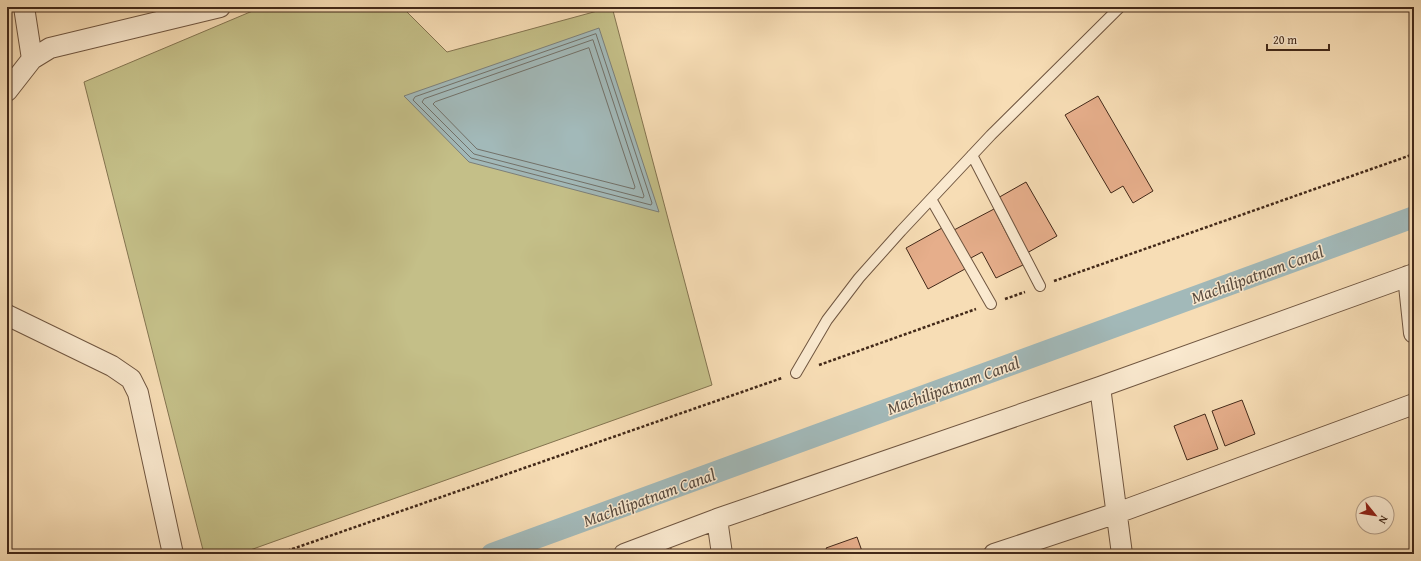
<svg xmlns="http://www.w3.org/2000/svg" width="1421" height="561" font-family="'Gentium Book Plus',serif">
	<rect width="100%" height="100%" fill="#f7ddb5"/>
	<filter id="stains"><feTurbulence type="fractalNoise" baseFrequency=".005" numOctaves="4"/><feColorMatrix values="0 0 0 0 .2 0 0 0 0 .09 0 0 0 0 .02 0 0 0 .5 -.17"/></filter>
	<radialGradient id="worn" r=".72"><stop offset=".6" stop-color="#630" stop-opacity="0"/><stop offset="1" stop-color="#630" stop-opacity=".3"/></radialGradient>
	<path fill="#c4bf88" stroke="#847450" d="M262 7H402L447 52 612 7 712 385 239 554H204L84 82Z"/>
	<path fill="#a2b9b9" stroke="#7c7f79" d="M599 28 659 212 469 162 404 96Z"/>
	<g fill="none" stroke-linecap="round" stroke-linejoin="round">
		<path stroke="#727169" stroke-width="1" d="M596 34 652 203 651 205 471 158 413 100 415 97Z
			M593 40 644 196 643 198 474 154 422 102 424 99Z
			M589 48 635 187 634 189 477 149 433 104 435 102Z"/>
		<path stroke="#a2b9b9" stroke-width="22" d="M492 554 1414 217"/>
	</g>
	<path fill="#e6ae8b" stroke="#432919" d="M1098 96 1153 191 1133 203 1123 186 1111 193 1065 115Z
		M1026 182 1057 236 1027 253 996 199Z
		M994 209 1023 265 996 278 982 252 969 259 954 230Z
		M942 228 965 269 928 289 906 248Z
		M1242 400 1255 434 1225 446 1212 411Z
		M1205 414 1218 449 1187 460 1174 426Z
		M857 537 863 554H829L826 548Z
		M670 546 673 554H649Z"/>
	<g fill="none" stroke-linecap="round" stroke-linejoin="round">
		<defs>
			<path id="lane" d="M972 155 1040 286
				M931 199 991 304
				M796 373 827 320 859 278 901 231 991 135 1120 7"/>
			<path id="street" d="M24 7 32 59
				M7 91 32 59 50 48 220 7
				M1408 276 1414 333
				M7 315 112 366 131 379 138 393 173 554
				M1100 387 1122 554
				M717 519 722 554
				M624 554 717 519 1100 387 1414 274
				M994 554 1117 513 1414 404"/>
		</defs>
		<use href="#lane" stroke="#705640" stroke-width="12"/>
		<use href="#street" stroke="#705640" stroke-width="22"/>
		<path stroke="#432919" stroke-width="2.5" stroke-dasharray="3 2" stroke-linecap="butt" d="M1054 281 1414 154
			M1005 299 1025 292
			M819 365 976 309
			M278 554 782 378"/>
		<use href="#lane" stroke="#fae9cf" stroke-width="10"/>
		<use href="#street" stroke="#fae9cf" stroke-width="20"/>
	</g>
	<g text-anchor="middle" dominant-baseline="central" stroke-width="3" stroke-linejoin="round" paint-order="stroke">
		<g font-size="17" font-style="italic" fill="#5b4d41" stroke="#fae9cf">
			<text transform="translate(1257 274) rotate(-20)">Machilipatnam Canal</text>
			<text transform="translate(953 385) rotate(-20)">Machilipatnam Canal</text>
			<text transform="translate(649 497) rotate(-20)">Machilipatnam Canal</text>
		</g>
	</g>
	<rect width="1421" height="561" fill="none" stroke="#f7ddb5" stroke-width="24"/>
	<rect x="8" y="8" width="1405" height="545" fill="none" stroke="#432919" stroke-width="2"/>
	<rect x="12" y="12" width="1397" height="537" fill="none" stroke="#432919"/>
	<g transform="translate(1375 515) rotate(120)"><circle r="19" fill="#fae9cf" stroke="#b19c86"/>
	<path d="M0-3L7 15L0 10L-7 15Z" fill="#8f2418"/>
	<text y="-6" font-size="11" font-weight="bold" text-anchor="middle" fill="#432919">N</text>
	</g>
	<path d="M1267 44v6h62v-6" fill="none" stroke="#432919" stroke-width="2"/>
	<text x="1273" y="44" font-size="12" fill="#432919" stroke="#fae9cf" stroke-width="3" paint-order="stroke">20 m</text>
	<rect width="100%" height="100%" filter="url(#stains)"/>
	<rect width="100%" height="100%" fill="url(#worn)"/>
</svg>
